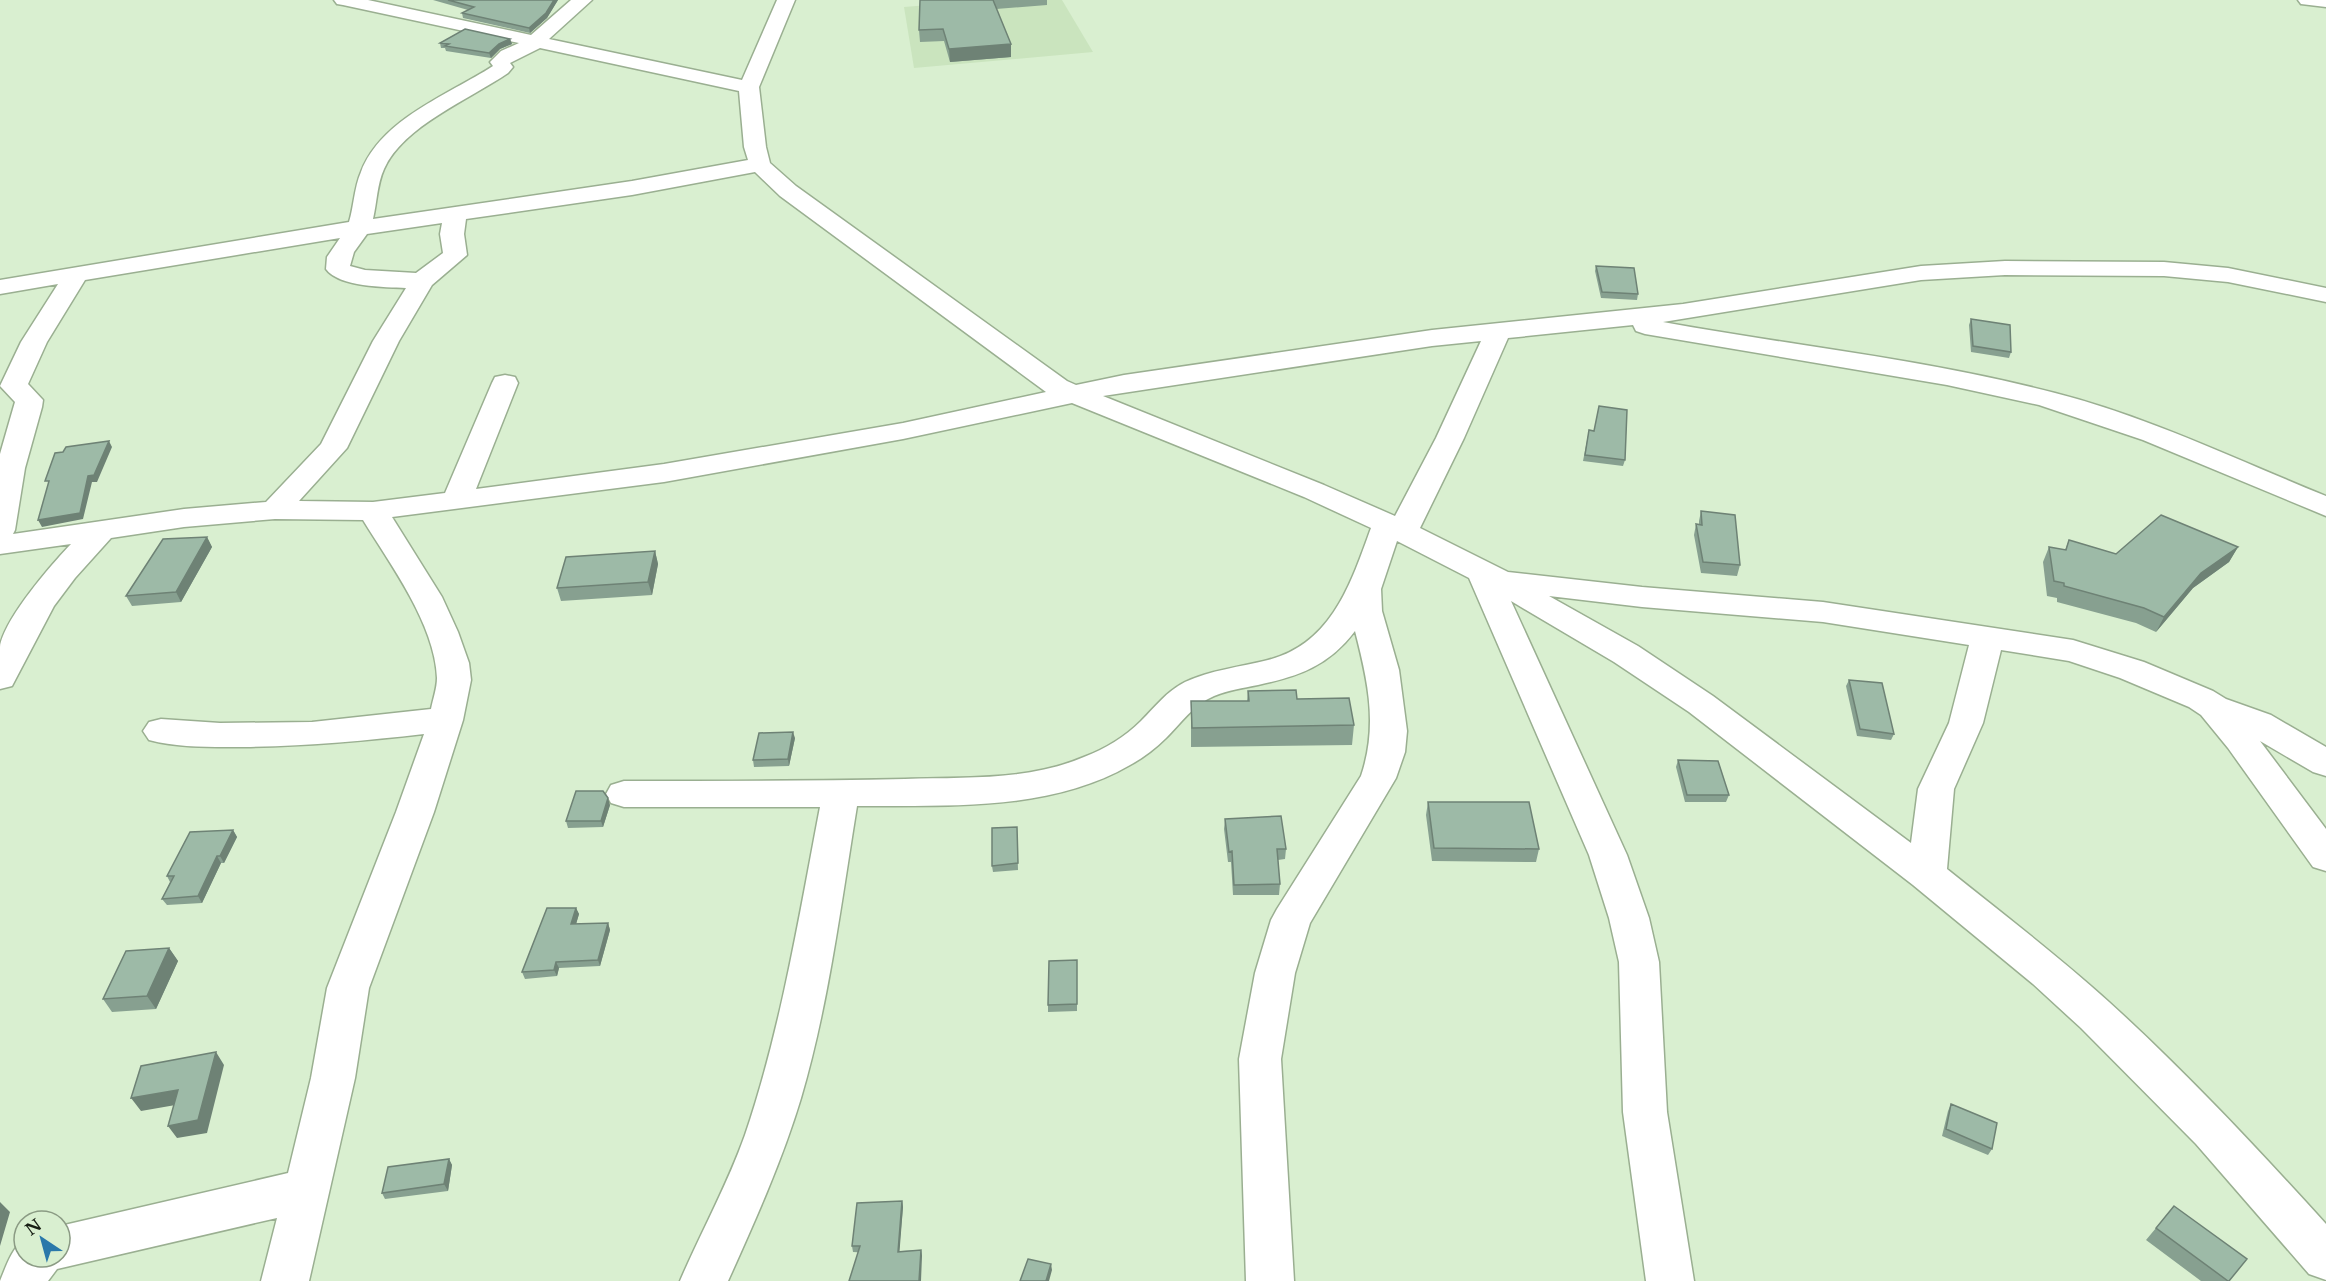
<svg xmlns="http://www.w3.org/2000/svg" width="2326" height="1281" font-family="'Libre Baskerville',serif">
	<rect width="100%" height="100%" fill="#d9efd0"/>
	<path fill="#cae4be" d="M990 0H1062L1093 52 914 68 904 7Z"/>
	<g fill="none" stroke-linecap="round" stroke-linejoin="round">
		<defs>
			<path id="minor" d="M334 0H368L531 35 571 0H592L549 39 742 80 777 0H795L759 87 766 147 770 163 796 186 1067 381 1076 385 1124 375 1432 330 1683 304 1921 266 2005 261 2164 262 2228 268 2326 288V302L2228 282 2164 276 2005 275 1921 280 1663 322C1793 346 1926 359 2055 393 2149 417 2237 460 2326 496V516L2143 440 2039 405 1947 385 1645 334 1636 331 1633 325 1508 338 1464 438 1420 528 1508 572 1642 587 1823 602 2073 640 2144 662 2213 691 2226 699 2271 715 2326 747V776L2313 772 2260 741 2326 829V871L2313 867 2228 748 2201 715 2189 707 2120 678 2069 661 2001 650 1983 723 1954 789 1947 869C2002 913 2057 955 2109 1002 2186 1072 2256 1147 2326 1224V1280L2309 1274 2196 1144 2081 1028 2033 984 1913 885 1689 712 1614 662 1511 601 1627 855 1649 918 1659 962 1667 1112 1694 1281H1646L1623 1112 1619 962 1609 918 1589 855 1469 578 1397 541 1381 589 1382 611 1399 670 1407 731 1405 752 1396 778 1310 923 1295 973 1281 1059 1294 1281H1246L1239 1059 1255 973 1271 920 1277 909 1361 776C1378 726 1368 681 1355 631 1328 666 1300 676 1258 685 1243 688 1228 690 1214 696 1193 705 1181 723 1166 738 1155 749 1143 758 1130 765 1049 812 947 805 857 806 841 904 829 1003 801 1098 782 1161 755 1221 728 1281H680C701 1232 727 1186 745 1135 781 1029 799 917 820 807H624L611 803 606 794 611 785 624 781C718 781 811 781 905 779 964 777 1028 781 1084 757 1105 749 1125 737 1141 721 1155 707 1167 691 1185 682 1211 670 1240 667 1268 660 1332 644 1351 583 1371 528L1304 497 1072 403 903 439 664 482 392 517 442 597 458 632 469 663 471 680 463 720 434 812 369 988 355 1078 309 1281H261L277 1218 57 1269 48 1281H0C6 1267 11 1249 24 1240V1257H60V1226L288 1173 311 1078 327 988 396 812 424 734C364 741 305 746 245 747 213 747 179 748 149 740L143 731 149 722 161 719 220 723 312 722 431 709C433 699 437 688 437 678 435 624 390 564 363 520L275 519 184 527 111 538 75 578 54 606 12 686 0 689C0 676 0 661 0 647 4 619 51 565 71 544L0 554V454L15 402 0 386 21 342 58 284 0 294V280L349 222C354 206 354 188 361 172 381 119 448 95 493 66L490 62 501 51 519 43 343 5 337 4ZM540 48 739 91 744 147 748 160 632 181 373 219C377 202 377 184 384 169 403 126 470 99 508 73L513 67 510 63ZM755 172 780 196 1046 392 903 423 664 464 476 489 518 383 515 377 505 375 495 377 492 383 445 493 373 502 299 501 347 448 399 341 432 285 467 255 464 234 466 219 632 195ZM442 223 440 234 443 253 416 273 365 270 350 266 354 252 367 234ZM340 238 327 257 326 269C339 287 385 287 406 288L373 341 321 444 266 502 184 509 13 534 15 530 25 468 42 407 43 400 28 384 47 342 85 280ZM1481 341 1436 438 1395 516 1324 485 1103 396 1432 346ZM1549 596 1642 607 1823 622 1969 645 1949 723 1918 789 1911 843 1713 696 1638 646Z
				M2298 0H2326V7L2301 4Z"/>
		</defs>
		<use href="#minor" stroke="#9aaf91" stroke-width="3"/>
		<use href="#minor" fill="#fff" fill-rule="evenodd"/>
	</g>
	<path fill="#87a090" d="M433 0H558L547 18 530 33 463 18 462 13 468 10Z
		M920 0H1047V5L996 9 1011 57 950 62 944 41 920 42 919 30Z
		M510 39 512 44 500 49 491 58 446 51 445 48H441L440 43Z
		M1596 266 1638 294 1637 300 1601 298 1595 271Z
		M1971 319 2011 352 2009 358 1971 352 1969 325Z
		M1589 430 1625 460 1623 466 1583 461Z
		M1701 511 1740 565 1737 576 1701 573 1694 535 1696 524 1699 525V521Z
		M207 537 212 547 181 602 132 606 126 596Z
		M2069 540 2116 554 2238 547 2229 562 2193 588 2156 632 2136 623 2057 602V598L2047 596 2043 562 2049 547 2065 550Z
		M655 551 658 564 652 595 561 601 557 588Z
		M1849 680 1894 734 1891 740 1857 736 1846 686Z
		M1248 691 1297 699 1354 725 1352 745 1191 747V701H1247Z
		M795 738 789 766 754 767 753 760Z
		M1678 760 1729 795 1726 802H1685L1676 767Z
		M1428 802 1539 849 1536 862 1432 861 1426 815Z
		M610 805 603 827 568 828 566 821Z
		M1225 819 1286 849 1285 859 1278 860 1280 884 1279 895H1233L1231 862H1228L1224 829Z
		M233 830 237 837 224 863H221L202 903 167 905 162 899 170 882 167 876Z
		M1017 833 1018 870 993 872 992 866Z
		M576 908 579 914 576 924 608 923 610 930 600 966 559 968 557 976 525 979 522 972Z
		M169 948 178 961 156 1009 112 1012 103 999Z
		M1077 960V1011L1048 1012V1005Z
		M1951 1104 1992 1149 1988 1155 1942 1136 1948 1111Z
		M449 1159 452 1165 448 1191 385 1199 382 1193Z
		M902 1201 903 1207 899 1251 921 1250 922 1256 853 1252 852 1246Z
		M2156 1228 2229 1281H2201L2146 1240Z"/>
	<path fill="#6e8275" d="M554 0H558L547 18 530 33 529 28Z
		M510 39 512 44 500 49 491 58 489 53 499 44Z
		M1011 44V57L950 62 949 49Z
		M109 441 112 447 97 482H92L83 519 42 527 38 520 88 476Z
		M207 537 212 547 181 602 176 592Z
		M2238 547 2229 562 2193 588 2156 632 2164 617 2201 573Z
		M655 551 658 564 652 595 648 582Z
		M793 732 795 738 789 766 788 759Z
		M608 798 610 805 603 827 601 821Z
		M233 830 237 837 224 863 220 856Z
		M217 856 221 863 202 903 198 896Z
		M576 908 579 914 574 931 571 924Z
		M608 923 610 930 600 966 598 960Z
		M169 948 178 961 156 1009 147 996Z
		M556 962 559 968 557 976 554 970Z
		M216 1052 224 1065 207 1133 177 1138 168 1126Z
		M178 1090 187 1103 141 1111 131 1098Z
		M449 1159 452 1165 448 1191 444 1184Z
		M902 1201 903 1207 899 1258 898 1252Z
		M0 1202 10 1212 0 1246Z
		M921 1250 922 1256 921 1281H919Z
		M1051 1264 1052 1270 1049 1281H1046Z"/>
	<path fill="#9dbaa7" stroke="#6e8275" stroke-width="1.5" d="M448 0H554L546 13 529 28 462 13 474 7Z
		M920 0H993L1011 44 949 49 943 29 919 30Z
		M465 29 510 39 499 44 489 53 445 46 449 44 440 43Z
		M1596 266 1634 268 1638 294 1602 292Z
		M1971 319 2010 325 2011 352 1973 346Z
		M1599 406 1627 410 1625 460 1585 455 1589 430 1594 431Z
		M109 441 94 475 88 476 80 513 38 520 49 481H45L55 453 63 452 66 447Z
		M1701 511 1735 515 1740 565 1703 562 1696 524 1702 525Z
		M2161 515 2238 547 2201 573 2164 617 2144 608 2064 586V583L2054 581 2049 547 2066 550 2069 540 2116 554Z
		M207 537 176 592 126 596 163 539Z
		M655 551 648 582 557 588 566 557Z
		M1849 680 1882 683 1894 734 1860 729Z
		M1296 690 1297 699 1349 698 1354 725 1192 728 1191 701H1249L1248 691Z
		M793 732 788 759 753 760 759 733Z
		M1678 760 1718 761 1729 795H1687Z
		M576 791H603L608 798 601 821H566Z
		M1428 802H1529L1539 849 1434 848Z
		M1281 816 1286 849H1277L1280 884 1234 885 1232 851 1229 852 1225 819Z
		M1017 827 1018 863 992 866V828Z
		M233 830 220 856H217L198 896 162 899 174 876H167L190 832Z
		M547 908H576L571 924 608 923 598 960 556 962 554 970 522 972Z
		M169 948 147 996 103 999 126 951Z
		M1077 960V1004L1048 1005 1049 961Z
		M216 1052 198 1120 168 1126 178 1090 131 1098 141 1066Z
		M1951 1104 1997 1123 1992 1149 1946 1129Z
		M449 1159 444 1184 382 1193 388 1167Z
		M902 1201 898 1252 921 1250 919 1281H849L860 1246H852L857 1203Z
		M2174 1206 2247 1259 2229 1281H2228L2156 1228Z
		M1028 1259 1051 1264 1046 1281H1020Z"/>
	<g transform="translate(42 1239) rotate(324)"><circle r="28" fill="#d9efd0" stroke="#8b9b84" stroke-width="1.5"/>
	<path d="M0-4.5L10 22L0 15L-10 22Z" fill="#2a78aa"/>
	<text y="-9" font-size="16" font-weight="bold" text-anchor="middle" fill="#171e13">N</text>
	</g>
</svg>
